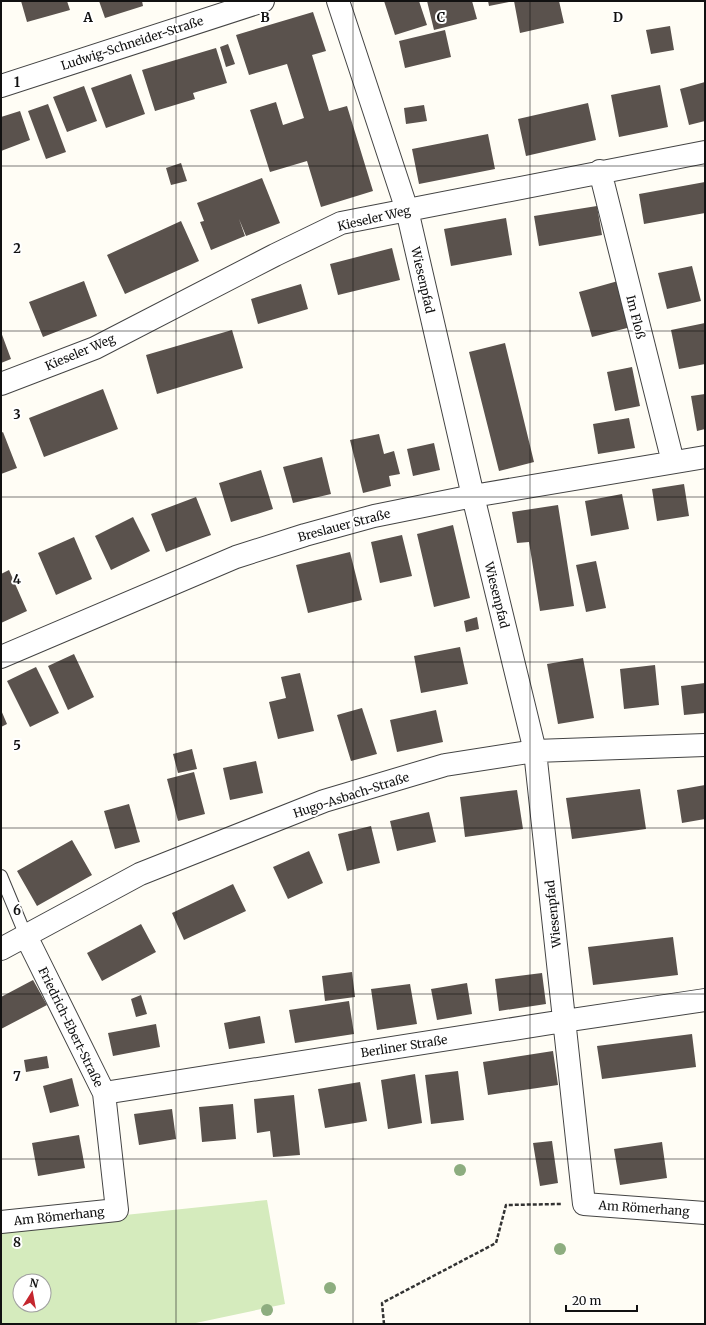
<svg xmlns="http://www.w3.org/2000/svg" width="706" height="1325" font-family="Merriweather,serif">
	<rect width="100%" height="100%" fill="#fffdf5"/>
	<path fill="#d5ebbd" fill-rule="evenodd" d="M267 1200 285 1304 191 1324H1V1228ZM20 1281H44V1305H20Z"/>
	<path fill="#5a524d" d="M21 1H67L70 10 27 22Z
		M99 1H142L143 6 105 18Z
		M384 1H419L427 25 395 35Z
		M427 1H472L477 19 434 30Z
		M488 1H509V2L489 6Z
		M514 1H559L564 23 520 33Z
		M313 12 326 51 312 55 329 111 347 106 373 191 321 207 307 161 270 172 250 110 276 102 283 125 304 118 287 64 249 75 236 35Z
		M670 26 674 50 651 54 646 30Z
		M445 30 451 57 405 68 399 41Z
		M228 44 235 64 226 67 220 47Z
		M216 48 227 83 193 93 195 99 155 111 142 70Z
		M131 74 145 114 106 128 91 88Z
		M705 82V121L689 125 680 89Z
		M660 85 668 127 619 137 611 95Z
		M84 86 97 121 67 132 53 97Z
		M588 103 596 140 526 156 518 119Z
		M48 104 66 152 46 159 28 111Z
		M424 105 427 121 406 124 404 108Z
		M20 111 30 140 1 151V117Z
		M488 134 495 169 419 184 412 149Z
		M181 163 187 181 171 185 166 168Z
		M262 178 280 223 246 236 239 219 245 236 211 250 200 222 204 221 197 203Z
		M705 182V213L644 224 639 194Z
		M597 206 602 235 539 246 534 216Z
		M506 218 512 255 451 266 444 229Z
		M181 221 199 261 125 294 107 255Z
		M392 248 400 280 338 295 330 264Z
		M692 266 701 301 667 309 658 273Z
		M84 281 97 316 43 337 29 302Z
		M618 281 631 327 592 337 579 292Z
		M301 284 308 309 258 324 251 299Z
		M705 323V364L679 369 671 330Z
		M232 330 243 368 157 394 146 355Z
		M1 332 11 359 1 363Z
		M505 343 534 462 499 471 469 352Z
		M632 367 640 406 615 411 607 372Z
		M103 389 118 429 44 457 29 418Z
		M705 394V429L697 431 691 396Z
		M629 418 635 448 598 454 593 424Z
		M3 432 17 468 1 474V433Z
		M379 434 384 454 394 451 400 474 389 476 391 486 363 493 350 440Z
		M434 443 440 470 413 476 407 449Z
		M322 457 331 494 293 503 283 467Z
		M261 470 273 509 231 522 219 483Z
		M684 484 689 516 657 521 652 489Z
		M622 494 629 529 591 536 585 501Z
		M196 497 211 535 166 552 151 514Z
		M558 505 574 606 540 611 529 542 517 543 512 512Z
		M133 517 150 551 111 570 95 536Z
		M453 525 470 598 434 607 417 534Z
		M402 535 412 576 380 583 371 542Z
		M74 537 92 579 56 595 38 553Z
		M350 552 362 600 308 613 296 565Z
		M596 561 606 608 586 612 576 565Z
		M9 570 27 611 1 623V574Z
		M477 617 479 629 466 632 464 621Z
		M460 647 468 684 421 693 414 656Z
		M74 654 94 697 68 710 48 666Z
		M583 658 594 718 558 724 547 664Z
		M655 665 659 705 624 709 620 669Z
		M36 667 59 713 30 727 7 681Z
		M300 673 314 731 278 739 269 702 286 698 281 677Z
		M705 683V713L684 715 681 686Z
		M362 708 377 754 351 761 337 715Z
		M1 710 7 724 1 727Z
		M436 710 443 742 397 752 390 720Z
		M192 749 197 769 178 773 173 754Z
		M256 761 263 793 230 800 223 768Z
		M194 772 205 814 178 821 167 779Z
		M705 785V819L682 823 677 790Z
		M640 789 646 829 572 839 566 798Z
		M517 790 523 829 465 837 460 797Z
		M129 804 140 842 115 849 104 811Z
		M429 812 436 842 397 851 390 821Z
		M371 826 380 863 347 871 338 834Z
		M72 840 92 875 37 906 17 871Z
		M309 851 323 883 288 899 273 867Z
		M233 884 246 911 184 940 172 913Z
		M141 924 156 952 102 981 87 953Z
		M673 937 678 975 593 985 588 947Z
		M352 972 355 997 325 1001 322 976Z
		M542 973 546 1004 499 1011 495 979Z
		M33 980 47 1005 1 1029V997Z
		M467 983 472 1014 437 1020 431 989Z
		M410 984 417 1024 377 1030 371 989Z
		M141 995 147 1014 136 1017 131 999Z
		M349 1001 354 1034 295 1043 289 1010Z
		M260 1016 265 1043 229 1049 224 1023Z
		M156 1024 160 1047 113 1056 108 1033Z
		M692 1034 696 1067 602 1079 597 1046Z
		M553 1051 558 1085 488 1095 483 1062Z
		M47 1056 49 1068 26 1072 24 1060Z
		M458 1071 464 1120 431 1124 425 1075Z
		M415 1074 422 1123 388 1129 381 1080Z
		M72 1078 79 1106 50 1113 43 1086Z
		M360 1082 367 1121 325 1128 318 1089Z
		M294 1095 300 1155 273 1157 270 1131 257 1133 254 1099Z
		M233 1104 236 1139 202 1142 199 1107Z
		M172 1109 176 1139 139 1145 134 1114Z
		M79 1135 85 1168 38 1176 32 1143Z
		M552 1141 558 1183 540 1186 533 1143Z
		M662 1142 667 1178 620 1185 614 1149Z"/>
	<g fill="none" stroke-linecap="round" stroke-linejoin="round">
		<defs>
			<path id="service" d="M1 876 26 936"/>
			<path id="minor" d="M338 1 407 210 473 496 535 751 584 1204 705 1213
				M1 86 263 1
				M600 171 673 462
				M1 384 95 348 275 255 341 223 705 152
				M1 657 236 557 305 535 374 516 473 496 705 457
				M1 949 140 874 324 801 445 765 535 751 705 745
				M104 1093 564 1021 705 1000
				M1 1222 117 1210 104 1093 26 936"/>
		</defs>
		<use href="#service" stroke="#444" stroke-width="14"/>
		<use href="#minor" stroke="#444" stroke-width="24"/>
		<path stroke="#333" stroke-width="2.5" stroke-dasharray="4 2" stroke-linecap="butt" d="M384 1324 382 1303 496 1243 506 1205 561 1204"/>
		<use href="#service" stroke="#fff" stroke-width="12"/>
		<use href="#minor" stroke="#fff" stroke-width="22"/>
	</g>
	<g fill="#8dad7f">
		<circle cx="460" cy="1170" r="6"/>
		<circle cx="560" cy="1249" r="6"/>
		<circle cx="330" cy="1288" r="6"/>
		<circle cx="267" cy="1310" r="6"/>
	</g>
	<path fill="none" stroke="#111" stroke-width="1" stroke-opacity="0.55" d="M176 1V1324M353 1V1324M530 1V1324M1 166H705M1 331H705M1 497H705M1 662H705M1 828H705M1 994H705M1 1159H705"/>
	<g text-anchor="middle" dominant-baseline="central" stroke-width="4" stroke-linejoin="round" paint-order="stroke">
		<g font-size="12" fill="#111" stroke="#fff">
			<text transform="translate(132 43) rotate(-18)">Ludwig-Schneider-Straße</text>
			<text transform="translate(374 218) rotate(-13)">Kieseler Weg</text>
			<text transform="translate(423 280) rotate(77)">Wiesenpfad</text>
			<text transform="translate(636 317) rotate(76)">Im Floß</text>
			<text transform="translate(80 352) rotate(-23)">Kieseler Weg</text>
			<text transform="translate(344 525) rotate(-15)">Breslauer Straße</text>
			<text transform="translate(497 595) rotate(76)">Wiesenpfad</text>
			<text transform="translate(351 795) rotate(-18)">Hugo-Asbach-Straße</text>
			<text transform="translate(553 914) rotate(-96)">Wiesenpfad</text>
			<text transform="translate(71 1027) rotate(64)">Friedrich-Ebert-Straße</text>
			<text transform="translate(404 1046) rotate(-9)">Berliner Straße</text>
			<text transform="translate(644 1208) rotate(4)">Am Römerhang</text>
			<text transform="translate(59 1216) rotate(-6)">Am Römerhang</text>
		</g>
	</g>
	<g font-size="13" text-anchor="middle" font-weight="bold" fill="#111" stroke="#fff" stroke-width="4" stroke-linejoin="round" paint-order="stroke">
		<text x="88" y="22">A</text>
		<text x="265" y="22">B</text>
		<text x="441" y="22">C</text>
		<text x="618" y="22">D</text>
		<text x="17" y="87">1</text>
		<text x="17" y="253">2</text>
		<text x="17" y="419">3</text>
		<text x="17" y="584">4</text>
		<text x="17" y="750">5</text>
		<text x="17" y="915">6</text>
		<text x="17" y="1081">7</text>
		<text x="17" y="1247">8</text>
	</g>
	<rect width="706" height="1325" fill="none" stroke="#111111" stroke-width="4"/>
	<g transform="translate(32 1293) rotate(11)"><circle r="19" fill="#ffffff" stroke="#a0a0a0"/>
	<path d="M0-3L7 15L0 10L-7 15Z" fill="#c4262e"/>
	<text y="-6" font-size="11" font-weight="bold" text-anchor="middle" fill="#111111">N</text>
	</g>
	<path d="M566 1305v6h71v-6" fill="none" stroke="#111111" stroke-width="2"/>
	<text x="572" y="1305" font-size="12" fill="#111111" stroke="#ffffff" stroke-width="3" paint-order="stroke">20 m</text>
</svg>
